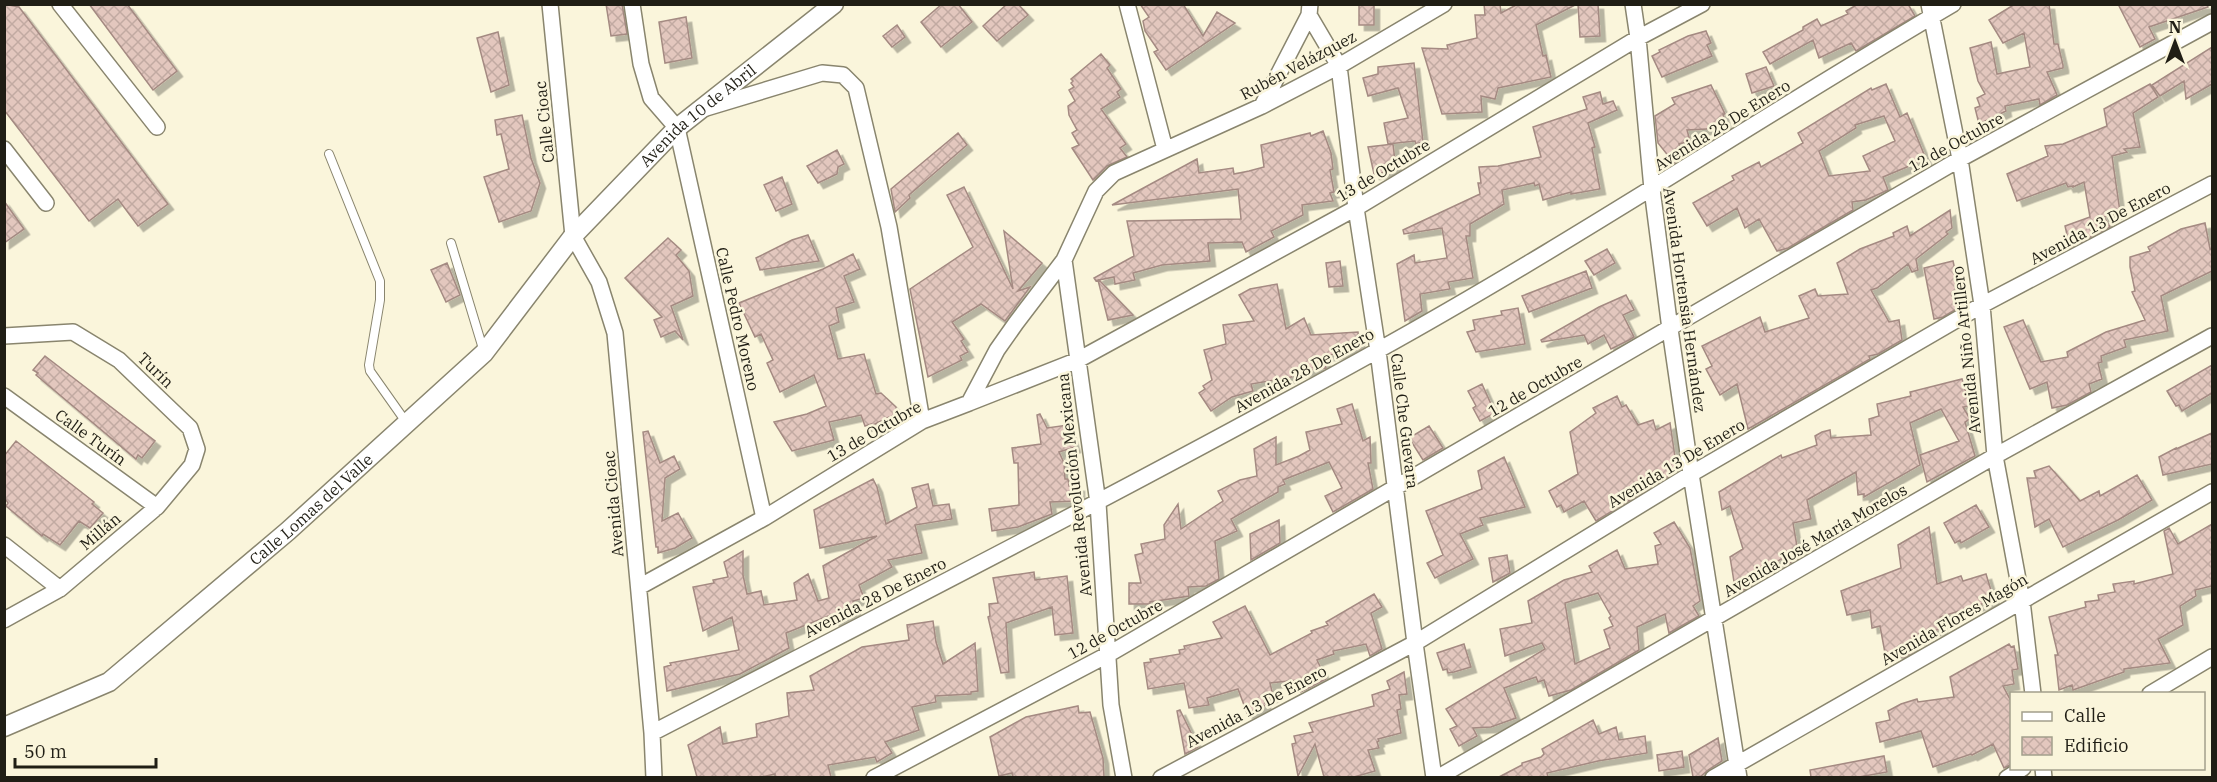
<svg xmlns="http://www.w3.org/2000/svg" width="2217" height="782" font-family="'IBM Plex Serif',serif">
	<defs>
		<pattern id="building-cross-hatch" width="8" height="8" patternUnits="userSpaceOnUse" patternTransform="scale(1.5)"><rect width="8" height="8" fill="#e3c7be"/><path d="M0 0l8 8M0 8l8-8" fill="none" stroke="#c2aaa2"/></pattern>
		<filter id="shadow"><feDropShadow dx="5.5" dy="5.5" stdDeviation="0" flood-color="#0004"/></filter>
	</defs>
	<rect width="100%" height="100%" fill="#faf5db"/>
	<path fill="url(#building-cross-hatch)" stroke="#a48a82" stroke-width="1.5" fill-rule="evenodd" filter="url(#shadow)" d="M4 4 19 7 168 204 138 226 118 199 89 221 8 115 4 110Z
		M89 4H127L177 71 153 90Z
		M606 4H622L627 34 611 36Z
		M942 4H958L972 22 941 47 921 22Z
		M1007 4H1018L1028 15 997 41 983 26Z
		M1140 4H1183L1203 36 1217 12 1235 23 1166 70 1154 52 1158 50 1145 31 1143 21 1149 17Z
		M1359 4H1374V25H1359Z
		M1484 4H1500L1501 13 1518 4H1577L1536 25 1543 56 1546 55 1551 77 1498 88 1495 99 1481 96 1482 112 1442 114 1422 48 1448 49 1447 45 1477 38 1475 15H1485Z
		M1578 4H1598L1600 36 1580 37Z
		M1858 4H1908L1915 16 1856 51 1851 43 1819 58 1813 40 1770 64 1763 52 1803 30V27L1817 19 1821 26 1848 14 1846 11Z
		M2015 4H2049L2054 44H2058L2063 65V68L2047 72 2057 95 2040 105 2039 99 2005 106 2006 111 1979 124 1975 108 1980 106 1977 98 1985 94 1978 81 1970 48 1991 42 1997 74 2030 67 2024 33 2003 43 1989 20Z
		M2118 4H2207L2208 7 2149 27 2155 39 2140 47Z
		M686 17 692 58 665 63 659 22Z
		M897 25 905 37 892 47 883 36Z
		M1706 31 1711 43 1707 45 1712 56 1662 77 1652 56 1660 52 1659 50 1688 36Z
		M498 32 509 85 491 92 477 38Z
		M2212 47V84L2186 99 2184 81 2160 96 2152 85Z
		M1101 54 1110 65 1107 68 1121 89 1117 92 1120 97 1101 109 1126 144 1120 148 1127 157 1107 166 1093 180 1072 148 1079 145 1072 133 1077 130 1069 115 1068 106 1075 101 1069 90 1074 87 1071 83 1073 81 1071 79Z
		M1414 63 1423 142 1416 144 1415 141 1388 144 1384 123 1408 118 1398 88 1368 96 1363 78 1378 74V67Z
		M1766 67 1774 86 1752 93 1746 74Z
		M1886 84 1900 117 1907 113 1926 159 1883 177 1888 190 1866 200 1852 202 1853 210 1788 248 1777 251 1759 219 1745 228 1737 208 1707 226 1693 203 1734 180 1732 176 1759 162 1761 167 1803 143 1798 133 1871 88 1872 90ZM1884 116 1895 141 1863 156 1870 171 1829 176 1819 151 1856 128 1855 125Z
		M2150 84 2158 97 2133 113 2140 147 2124 149 2127 152 2112 156 2120 212 2104 217 2110 227 2070 248 2065 226 2090 217 2084 182 2073 187V186L2068 187 2066 183 2017 201 2007 174 2048 156 2045 146 2063 144 2107 126 2104 109Z
		M1711 85 1725 114H1723L1727 128 1687 130 1690 141 1679 144 1685 156 1674 163 1658 143 1655 116 1675 104 1672 98Z
		M1600 92 1603 104 1613 101 1617 110 1588 123 1595 147 1592 148 1600 189 1571 194V192L1543 200 1539 184 1535 186 1534 183 1502 190 1504 204 1470 224V236H1466L1473 278 1448 282 1450 289 1420 294 1422 311 1405 321 1397 264 1414 255 1415 263 1447 258 1442 228 1404 234 1403 230 1480 194 1478 183H1481L1479 167 1498 166 1541 157 1533 127 1587 109 1583 97Z
		M522 115 531 158 540 183 531 211 499 222 484 177 509 169 501 134 497 135 495 120Z
		M1323 131 1331 153 1333 169 1330 170 1334 192 1330 193 1333 201 1302 205 1303 215 1271 231 1274 237 1246 252 1242 242 1208 243 1210 261 1162 265 1133 273 1135 280 1115 284 1114 277 1099 280 1133 315 1108 320 1098 280 1096 281 1094 278 1134 256 1127 221 1241 219 1238 189 1112 205 1197 159 1199 173 1233 168 1234 174 1249 171 1264 167 1261 145 1310 133 1311 136Z
		M958 133 967 145 909 195 910 198 895 212 891 189Z
		M1393 144 1396 170 1374 174 1368 147Z
		M837 150 844 164 838 167 837 174 818 183 807 166Z
		M782 177 792 204 776 211 764 185Z
		M964 187 1013 289 1004 231 1042 263 1018 291 1030 287 1005 321 981 304 952 322 964 339 961 341 968 352 960 356 962 360 928 377 910 289 973 247 947 195Z
		M4 201 24 229 4 243Z
		M1950 210 1952 228 1946 232 1948 234 1916 259 1918 270 1912 272 1908 264 1877 288 1871 290 1889 322 1899 320 1902 340 1878 354 1869 356 1870 359 1748 429 1737 384 1720 395 1706 369 1712 366 1702 346 1760 317 1765 332 1809 318 1799 296 1815 289 1818 296 1848 294 1837 263 1860 249 1894 236 1893 233 1907 226 1910 236Z
		M2205 223 2210 249 2212 248V271L2161 296 2168 331 2124 340 2126 347 2101 356 2102 362 2098 363 2102 379 2089 384 2091 392 2067 405 2052 408 2047 382 2030 389 2004 327 2023 320 2041 362 2068 357 2067 352 2106 332 2145 320 2132 292 2135 291 2130 267V257L2150 251 2148 247 2181 229Z
		M808 235 819 261 760 270 756 258 792 240Z
		M668 238 681 250 676 255 689 271 693 296 671 306 683 340 675 331 661 337 654 320 662 317 625 278Z
		M1607 249 1615 263 1594 275 1585 261Z
		M853 254 860 269 844 276 854 302 836 308 839 322 829 326 838 359 864 354 876 394 881 393 896 407V417H889L871 426V424L865 426 861 415 829 422 834 440 792 451 774 422 807 414 826 406 814 375 780 392 767 363 773 360 761 334 755 337 739 303 823 269Z
		M1340 261 1343 286 1329 287 1326 263Z
		M1953 261 1963 305 1943 317 1934 319 1924 268Z
		M447 263 460 295 446 302 431 270Z
		M1586 271 1592 288 1529 312 1522 296Z
		M1277 284 1286 329 1304 318 1311 335 1358 332 1360 349 1324 356 1326 368 1291 373 1292 377 1251 384 1253 391 1232 397 1211 411 1199 393 1205 389 1203 386 1212 380 1204 350 1226 344 1223 325 1254 321 1239 295 1250 289Z
		M1626 295 1634 310 1623 315 1634 337 1629 340 1611 349 1604 335 1588 344 1584 335 1542 342 1541 340 1599 307Z
		M1518 308 1525 344 1476 352 1467 332 1475 330 1473 320 1502 315 1501 311Z
		M45 356 155 441 142 458 138 455 136 459 36 375 38 373 33 370Z
		M2212 365V393L2182 411 2179 405 2176 406 2167 391Z
		M1962 379 1970 406 1963 407 1970 419 1965 422 1975 456 1927 482 1920 455 1959 441 1941 409 1910 423 1920 465 1864 497V494L1858 495 1856 472 1807 500 1811 519 1793 523 1799 558 1788 564 1785 557 1756 573 1758 582 1736 594 1730 557 1743 549 1730 506 1722 510 1719 492 1781 455 1782 458 1817 445 1815 436 1822 432 1830 430 1831 438 1871 435 1869 419 1879 416 1877 404 1911 396 1910 392Z
		M1482 384 1495 413 1480 421 1473 408 1476 406 1468 391Z
		M1617 396 1622 407 1626 405 1638 425 1653 420 1656 430 1670 423 1677 471 1596 521 1584 501 1564 512 1561 505 1557 507 1549 491 1578 474 1570 432 1596 413 1593 408Z
		M1352 404 1363 441 1370 437 1371 463H1368L1373 489 1333 512 1325 496 1342 488 1329 462 1283 480 1285 484 1278 487V492L1231 519 1237 531 1215 541 1219 579 1206 586 1188 587 1189 596 1150 602V604H1129V583H1141L1135 555 1143 553 1141 544 1165 539 1164 525 1178 504 1181 529 1223 501 1218 491 1240 480 1257 476 1254 449 1276 437V465L1299 456 1310 450 1306 432 1342 424 1337 409Z
		M1040 414 1047 428 1068 425 1075 447 1059 452 1064 463 1065 479H1068L1069 486H1079V501L1050 502 1052 514 1018 527 992 531 989 509 1019 505 1018 463H1014L1012 448 1041 444 1037 415Z
		M1429 426 1443 448 1423 460 1409 438Z
		M648 431 660 463 674 456 680 469 665 478 662 521 678 513 692 538 675 548 658 553V547H656L643 432Z
		M2212 433V464L2163 475 2159 457 2176 448V449Z
		M16 441 94 502 92 504 103 513 90 528 79 521 60 545 43 534 42 536 6 506 8 503 4 497V456Z
		M1504 457 1525 507 1480 518 1483 525 1460 534 1473 559 1435 578 1427 563 1443 555 1426 511 1482 489 1478 471Z
		M2049 466 2080 501 2099 491 2100 496 2137 475 2152 500 2118 520 2063 547 2049 519 2035 527 2027 478H2036L2034 471Z
		M873 479 877 487 886 524 917 507 912 488 928 484 933 506 949 504 952 519 915 525 922 553 888 560 892 567 859 585 864 598 853 601 855 610 834 622 833 614 786 633 789 648 740 674 667 691 664 667 671 665 670 663 739 650 732 617 703 631 693 587 714 583 713 580 728 577 724 562 743 551V575L747 594 761 591 764 605 797 600 794 583 808 574 818 601 829 598 823 566 877 536 820 548 814 510Z
		M1976 505 1989 527 1961 543 1960 540 1955 543 1944 523Z
		M1279 520 1280 543 1251 560 1250 534Z
		M1674 522 1690 548 1700 601 1693 606 1699 616 1669 633 1665 614 1637 627 1639 650 1571 690 1549 696 1544 680 1538 682 1536 677 1504 688 1516 718 1491 727 1473 728 1477 736 1459 746 1450 729 1457 726 1446 709 1545 649 1542 643 1505 656 1500 629 1532 623 1528 601 1564 580 1592 572 1589 566 1617 550 1625 569 1658 564 1655 546 1661 544 1654 533ZM1598 593 1611 616 1609 618 1613 626 1604 630 1610 648 1575 664 1565 603Z
		M2212 524V586L2195 590 2196 596 2180 606 2183 625 2158 639 2170 663 2124 669V672L2073 690 2072 685 2059 690 2055 655H2058L2049 617 2086 607 2085 602 2099 600 2098 595 2115 592 2113 584 2134 581V584L2173 574 2164 531 2169 528 2178 544Z
		M1929 527 1937 584 1961 576 1963 581 1986 574 1994 600 1940 617 1942 629 1919 633 1920 639 1911 640 1913 652 1905 657H1902L1894 651 1885 653 1880 626 1872 628 1870 610 1847 615 1841 591 1901 568 1898 545Z
		M1507 555 1510 573 1493 582 1489 558Z
		M1034 572 1035 580 1067 576 1073 633 1055 635 1052 607 1006 623 1009 672 1001 673 988 617 990 616 989 604 998 603 993 578Z
		M1374 594 1382 607 1371 613 1382 649 1370 656 1366 644 1333 651 1334 654 1317 660 1326 679 1301 692 1298 680 1270 683 1273 696 1264 700 1266 705 1247 713 1238 689 1207 698 1209 705 1189 708 1184 683 1148 689 1144 663 1151 662 1150 659 1180 654 1179 650 1185 649 1184 646 1222 638 1213 622 1245 606 1270 655 1312 633 1311 631 1328 625 1326 622Z
		M933 621 936 642 943 664 975 643 978 691 971 692V694L935 696 936 702 912 707 919 730 885 742 892 753 877 762 875 757 828 765 831 777H775V774L762 777H697L688 745 720 727 723 744 757 737 756 724 789 716 787 693 814 690 810 676 862 647 909 640 907 625Z
		M1464 644 1471 667 1454 672 1448 673 1447 669 1443 670 1437 653Z
		M2009 644 2011 647 2014 646 2018 669 2012 670 2014 684 2003 686 2012 703V764L2004 768 1993 744 1972 755 1971 754 1933 767 1921 731 1880 742 1876 723 1890 720 1888 711 1901 704 1917 699 1918 702 1954 697 1950 677Z
		M1404 672 1407 694 1399 695 1401 709 1397 710 1401 733 1378 739 1379 741 1377 742 1379 748 1368 750 1375 771 1354 777H1324L1315 744 1298 776 1292 744 1296 743 1294 736 1313 732 1309 723 1374 706 1372 695 1390 689 1387 681Z
		M1078 706 1079 713 1090 712 1103 758 1104 777H1013L1012 773 999 776 990 737 1026 717Z
		M1180 710 1198 747 1185 754 1177 711Z
		M1593 720 1599 734 1616 727 1619 740 1645 736 1647 753 1598 761 1547 773 1548 777H1499L1522 765V763L1541 757 1544 754 1542 749Z
		M1718 738 1722 761 1708 770 1700 777H1693L1689 755Z
		M1682 751 1684 767 1659 771 1657 755Z
		M1884 756 1887 772 1859 777H1811L1810 770Z"/>
	<g fill="none" stroke-linecap="round" stroke-linejoin="round">
		<defs>
			<path id="service" d="M329 154 380 281V300L369 365 370 371 406 422
				M451 243 484 352"/>
			<path id="minor" d="M60 4 157 127
				M550 4 573 236 599 282 615 333 652 733 654 778
				M632 4 641 64 651 98 677 128 764 518
				M1127 4 1165 149
				M1310 4 1309 15 1339 66 1356 208 1378 351 1415 643 1434 778
				M1633 4 1638 38 1652 189 1670 329 1691 474 1739 778
				M1929 4 1960 159 1982 305 1995 456 2022 601 2033 694
				M1262 106 1309 15
				M703 109 822 73 843 75 856 88 889 227 922 421
				M4 149 46 203
				M1064 260 1098 503 1111 705 1124 778
				M4 336 73 332 119 360 190 428 197 449 192 465 157 507 60 589 4 620
				M4 396 157 507
				M969 403 1078 360 1356 208 1638 38 1702 4
				M4 545 60 589
				M639 587 764 518 922 421 969 403 997 350 1016 323 1064 260 1096 191 1114 173 1262 106 1339 66 1444 4
				M2150 694 2212 657
				M652 733C894 608 1137 484 1375 352 1572 243 1759 118 1953 4
				M2043 768 2044 778
				M874 778 1109 654 1960 159 2212 22
				M1161 778 1415 643 1691 474 1982 305 2212 184
				M1437 778 1995 456 2212 336
				M1713 778 2212 492
				M2007 778 2023 768"/>
			<g id="tertiary">
				<path id="s1" d="M4 727 109 682 288 531 484 353 573 236 677 128 834 4"/>
			</g>
		</defs>
		<use href="#service" stroke="#89856e" stroke-width="10"/>
		<use href="#minor" stroke="#89856e" stroke-width="18"/>
		<use href="#tertiary" stroke="#89856e" stroke-width="21"/>
		<use href="#service" stroke="#fff" stroke-width="8"/>
		<use href="#minor" stroke="#fff" stroke-width="15"/>
		<use href="#tertiary" stroke="#fff" stroke-width="18"/>
	</g>
	<g text-anchor="middle" dominant-baseline="central" stroke-width="5" stroke-linejoin="round" paint-order="stroke">
		<g font-size="16" fill="#201e15" stroke="#faf5db">
			<text transform="translate(1298 65) rotate(-28)">Rubén Velázquez</text>
			<text stroke="none"><textPath href="#s1" startOffset="934">Avenida 10 de Abril</textPath></text>
			<text transform="translate(544 122) rotate(-96)">Calle Cioac</text>
			<text transform="translate(1722 125) rotate(-32)">Avenida 28 De Enero</text>
			<text transform="translate(1956 142) rotate(-29)">12 de Octubre</text>
			<text transform="translate(1383 170) rotate(-31)">13 de Octubre</text>
			<text transform="translate(2100 223) rotate(-28)">Avenida 13 De Enero</text>
			<text transform="translate(1685 300) rotate(82)">Avenida Hortensia Hernández</text>
			<text transform="translate(738 319) rotate(77)">Calle Pedro Moreno</text>
			<text transform="translate(1966 350) rotate(-96)">Avenida Niño Artillero</text>
			<text transform="translate(156 370) rotate(44)">Turín</text>
			<text transform="translate(1304 370) rotate(-29)">Avenida 28 De Enero</text>
			<text transform="translate(1535 386) rotate(-30)">12 de Octubre</text>
			<text transform="translate(1405 421) rotate(83)">Calle Che Guevara</text>
			<text transform="translate(874 431) rotate(-30)">13 de Octubre</text>
			<text transform="translate(91 437) rotate(36)">Calle Turín</text>
			<text transform="translate(1676 463) rotate(-31)">Avenida 13 De Enero</text>
			<text transform="translate(1074 485) rotate(-96)">Avenida Revolución Mexicana</text>
			<text transform="translate(613 504) rotate(-95)">Avenida Cioac</text>
			<text stroke="none"><textPath href="#s1" startOffset="380">Calle Lomas del Valle</textPath></text>
			<text transform="translate(100 531) rotate(-40)">Millán</text>
			<text transform="translate(1815 540) rotate(-30)">Avenida José María Morelos</text>
			<text transform="translate(875 597) rotate(-27)">Avenida 28 De Enero</text>
			<text transform="translate(1954 619) rotate(-30)">Avenida Flores Magón</text>
			<text transform="translate(1115 629) rotate(-29)">12 de Octubre</text>
			<text transform="translate(1256 706) rotate(-28)">Avenida 13 De Enero</text>
		</g>
	</g>
	<rect width="2217" height="782" fill="none" stroke="#201e15" stroke-width="12"/>
	<rect x="2010" y="692" width="195" height="78" fill="#faf5db" stroke="#a39f8c" stroke-width="1.5"/>
	<rect x="2022" y="712" width="30" height="9" fill="#ffffff" stroke="#a39f8c" stroke-width="1.5"/>
	<text x="2064" y="722" font-size="18" fill="#201e15">Calle</text>
	<rect x="2022" y="737" width="30" height="18" fill="url(#building-cross-hatch)" stroke="#a39f8c" stroke-width="1.5"/>
	<text x="2064" y="752" font-size="18" fill="#201e15">Edificio</text>
	<g transform="translate(2175 42)" stroke="#faf5db" stroke-width="4.5" paint-order="stroke">
	<path d="M0-4.5L10 22L0 15L-10 22Z" fill="#201e15"/>
	<text y="-9" font-size="16" font-weight="bold" text-anchor="middle" fill="#201e15">N</text>
	</g>
	<path d="M15 758v9h141v-9" fill="none" stroke="#201e15" stroke-width="3"/>
	<text x="24" y="758" font-size="18" fill="#201e15" stroke="#faf5db" stroke-width="4.5" paint-order="stroke">50 m</text>
</svg>
